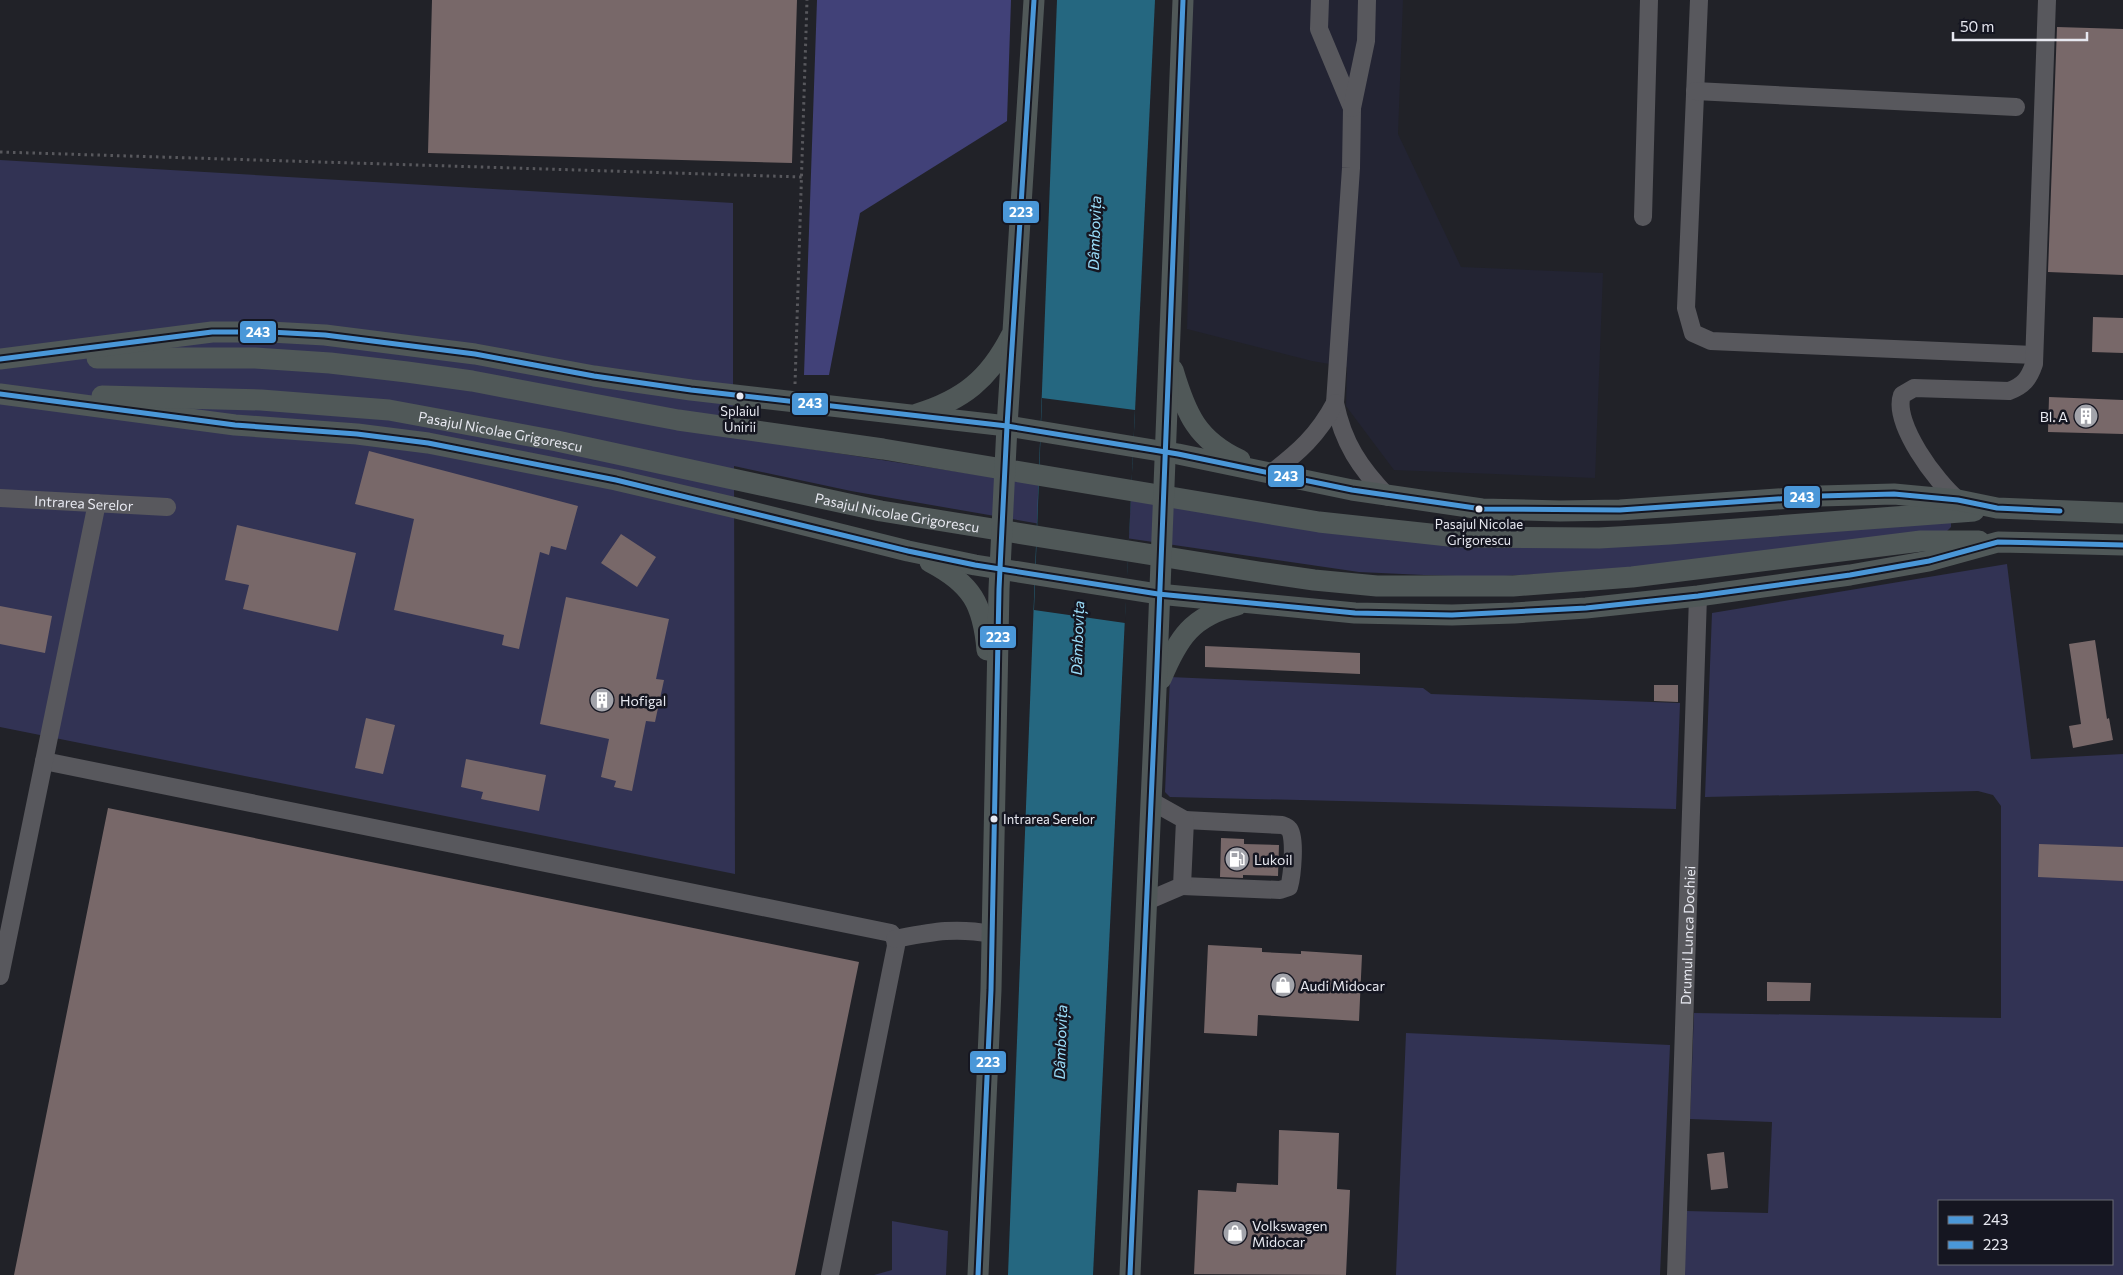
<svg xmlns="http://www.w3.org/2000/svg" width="2123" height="1275" font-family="Commissioner,sans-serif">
	<rect width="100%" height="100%" fill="#212228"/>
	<path fill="#232433" d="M1191 0H1403L1398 134 1461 267 1603 273 1595 478 1394 470 1346 406 1347 367 1312 361 1187 329 1190 222 1185 159Z"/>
	<path fill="#323354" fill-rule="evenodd" d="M0 160 733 203V437L1361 534 1951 522V527L1946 532 1611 570 1487 577 1424 575 1359 572 1098 534 851 491 734 466 735 874 0 727Z
		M2007 564 2031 759 2123 754V1275H1683L1686 1211 1768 1213 1772 1122 1690 1119 1694 1013 2001 1018V806L1993 795 1978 791 1705 797 1712 613ZM1939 1201H2112V1264H1939Z
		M1170 677 1423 688 1431 694 1680 703 1676 809 1170 797 1165 792Z
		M1406 1033 1670 1045 1660 1275H1396Z
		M892 1221 948 1231 946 1275H874L892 1270Z"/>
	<path fill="#414178" d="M817 0H1011L1007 121 860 213 829 375H804Z"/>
	<path fill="#256780" d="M1057 0H1155L1093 1275H1008Z"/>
	<path fill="#212228" d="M1042 398 1135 410 1125 623 1034 610Z"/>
	<path fill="#786869" d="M432 0H797L792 163 428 153Z
		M2057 27 2123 29V275L2048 272Z
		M2093 317 2123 318V353L2092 352Z
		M2049 397 2123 400V434L2048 432Z
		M369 451 578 506 566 550 551 546 549 555 540 552 519 649 502 645 504 635 394 610 414 519 355 504Z
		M237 525 356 553 338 631 243 609 249 585 225 580Z
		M621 534 656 557 637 587 601 563Z
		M566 597 669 619 656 679 664 680 655 722 646 721 632 791 614 787 616 781 601 777 609 739 540 724Z
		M0 606 52 616 45 653 0 644Z
		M2095 640 2107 719 2109 718 2113 740 2073 748 2069 726 2081 724 2069 644Z
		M1205 646 1360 653V674L1205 667Z
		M1654 685H1678V702L1654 701Z
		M366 718 395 725 383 774 355 768Z
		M466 759 546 775 539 811 481 799 483 792 461 787Z
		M108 808 859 962 795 1275H14Z
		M1221 838 1244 839V844L1279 845 1278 876 1243 875V878L1220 877Z
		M2039 844 2123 847V881L2038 877Z
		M1208 945 1262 948V952L1301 954V951L1362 955 1359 1021 1258 1015 1257 1036 1204 1033Z
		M1767 982 1811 983 1810 1001H1767Z
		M1279 1130 1339 1133 1337 1189 1350 1190 1346 1275 1194 1274 1198 1190 1236 1192 1237 1183 1278 1185Z
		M1724 1152 1728 1188 1711 1190 1707 1154Z"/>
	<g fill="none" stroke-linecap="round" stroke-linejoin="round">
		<path stroke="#58585d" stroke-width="3" stroke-dasharray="2.5 4" stroke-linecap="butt" d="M0 152 802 177
			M795 384 807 0"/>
		<g stroke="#58585d" stroke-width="18">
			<path d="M1320 0 1319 29 1352 108 1351 168 1335 403C1343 443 1360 468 1388 497"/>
			<path d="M1699 0 1686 308 1693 333 1711 341 2034 355"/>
			<path d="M1695 91 2016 107"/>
			<path d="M1352 108 1366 41 1367 0"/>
			<path d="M1643 217 1649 0"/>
			<path d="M1270 474C1299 452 1318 435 1335 403"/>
			<path id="s1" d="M0 498 167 507"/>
			<path d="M1958 500C1937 483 1892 423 1902 395L1914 388 2009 391C2023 386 2029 379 2034 364L2047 0"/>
			<path d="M44 761 891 933 895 939 896 946 830 1275"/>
			<path d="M1182 886 1280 890 1289 887C1292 877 1296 837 1289 829 1288 827 1285 826 1282 825L1185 820"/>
			<path d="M1147 901 1182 886 1185 820 1151 801"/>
			<path d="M895 939C932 932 954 927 992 934"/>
			<path d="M0 976 97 503"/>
			<path id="s2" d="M1676 1275 1698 596"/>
		</g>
		<g stroke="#505858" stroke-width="21">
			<path d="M97 358H255L330 363 407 372 472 381 678 420 883 449 1319 522 1458 537 1599 538 1670 534 1974 511"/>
			<path d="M0 359 212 332H270L325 335 475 354 594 376 691 390 1007 426 1178 454 1352 490 1482 509 1560 511 1620 510 1820 496 1894 494 1958 500 1997 508 2123 513"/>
			<path d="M1173 370C1186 414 1197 440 1240 460"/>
			<path d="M0 394 235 425 357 434 428 443 616 480 732 507 908 551 975 565 1158 594 1355 613 1452 615 1514 613 1586 608 1698 596 1850 575 1929 561 1998 542 2123 545"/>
			<path id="s3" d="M102 396 261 400 389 410 557 441 881 511 1259 572 1314 580 1377 586H1513L1632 577 1921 541H1979"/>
			<path d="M917 414C963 400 989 379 1011 336"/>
			<path d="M930 562C972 584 983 604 987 650"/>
			<path d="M1161 679C1178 638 1192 616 1237 605"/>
			<path d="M978 1275 991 990 999 589 1007 426 1034 0"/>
			<path d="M1130 1275 1156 690 1183 0"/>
		</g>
		<defs>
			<path id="bus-1" d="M0 359 212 332H270L325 335 475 354 594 376 691 390 1007 426 1178 454 1352 490 1482 509 1620 510 1820 496 1894 494 1958 500 1997 508 2060 511
				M0 394 235 425 357 434 428 443 616 480 908 551 975 565 1158 594 1355 613 1452 615 1586 608 1698 596 1850 575 1929 561 1998 542 2123 545"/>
			<path id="bus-2" d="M978 1275 991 990 999 589 1007 426 1034 0
				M1130 1275 1156 690 1183 0"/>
		</defs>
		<use href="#bus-1" stroke="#151621" stroke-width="9"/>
		<use href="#bus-2" stroke="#151621" stroke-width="9"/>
		<use href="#bus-1" stroke="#4a97d8" stroke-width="5"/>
		<use href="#bus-2" stroke="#4a97d8" stroke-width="5"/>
	</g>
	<defs>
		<symbol id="building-disc" viewBox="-11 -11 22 22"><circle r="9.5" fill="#a2a3aa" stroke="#151621"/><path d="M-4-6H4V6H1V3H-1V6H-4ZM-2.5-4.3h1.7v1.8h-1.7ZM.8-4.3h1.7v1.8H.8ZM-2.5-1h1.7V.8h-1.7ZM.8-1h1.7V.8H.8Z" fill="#fff"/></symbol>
		<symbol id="fuel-disc" viewBox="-11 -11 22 22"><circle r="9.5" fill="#a2a3aa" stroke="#151621"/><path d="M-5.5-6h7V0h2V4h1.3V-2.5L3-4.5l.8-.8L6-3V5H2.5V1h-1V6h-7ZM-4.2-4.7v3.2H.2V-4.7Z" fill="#fff"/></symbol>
		<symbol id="shop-disc" viewBox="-11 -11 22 22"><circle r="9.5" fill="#a2a3aa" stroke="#151621"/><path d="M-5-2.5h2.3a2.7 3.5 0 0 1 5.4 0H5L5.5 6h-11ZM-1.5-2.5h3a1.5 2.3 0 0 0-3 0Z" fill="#fff"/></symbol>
	</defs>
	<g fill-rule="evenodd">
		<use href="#building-disc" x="2072" y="402" width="28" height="28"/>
		<use href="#building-disc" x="588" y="686" width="28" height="28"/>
		<use href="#fuel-disc" x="1223" y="845" width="28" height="28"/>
		<use href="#shop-disc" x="1269" y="971" width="28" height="28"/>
		<use href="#shop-disc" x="1221" y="1219" width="28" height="28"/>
	</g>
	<g fill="#e7e8f0" stroke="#151621" stroke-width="2">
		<circle cx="740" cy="396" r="4.5"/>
		<circle cx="1479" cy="509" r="4.5"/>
		<circle cx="994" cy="819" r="4.5"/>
	</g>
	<g text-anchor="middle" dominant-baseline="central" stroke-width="5" stroke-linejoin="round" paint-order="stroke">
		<g font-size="13" fill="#e7e8f0" stroke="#151621">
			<text x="740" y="411">Splaiul<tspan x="740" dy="16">Unirii</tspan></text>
			<text x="1479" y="524">Pasajul Nicolae<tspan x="1479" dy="16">Grigorescu</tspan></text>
			<text x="1003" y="819" text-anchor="start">Intrarea Serelor</text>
		</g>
		<g font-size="14" fill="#e7e8f0" stroke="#151621" text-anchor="start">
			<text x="2068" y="416" text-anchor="end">Bl. A</text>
			<text x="620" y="700">Hofigal</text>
			<text x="1254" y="859">Lukoil</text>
			<text x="1300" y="985">Audi Midocar</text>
			<text x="1252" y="1225">Volkswagen<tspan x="1252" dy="16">Midocar</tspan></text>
		</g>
		<g font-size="14" fill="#e7e8f0" stroke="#151621">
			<text stroke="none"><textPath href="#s3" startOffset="401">Pasajul Nicolae Grigorescu</textPath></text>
			<text stroke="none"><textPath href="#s1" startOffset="84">Intrarea Serelor</textPath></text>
			<text stroke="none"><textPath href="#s3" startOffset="806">Pasajul Nicolae Grigorescu</textPath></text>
			<text stroke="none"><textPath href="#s2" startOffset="340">Drumul Lunca Dochiei</textPath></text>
		</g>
		<g font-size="15" font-style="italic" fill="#9ce0fd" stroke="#151621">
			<text transform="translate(1094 233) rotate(-88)">Dâmbovița</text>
			<text transform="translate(1077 638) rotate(-88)">Dâmbovița</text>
			<text transform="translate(1060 1042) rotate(-88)">Dâmbovița</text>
		</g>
	</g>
	<g stroke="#151621" stroke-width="2">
		<rect x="1002" y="200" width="38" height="24" rx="5" fill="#4a97d8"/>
		<rect x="239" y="320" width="38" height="24" rx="5" fill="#4a97d8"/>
		<rect x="791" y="392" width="38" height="24" rx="5" fill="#4a97d8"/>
		<rect x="1267" y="464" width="38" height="24" rx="5" fill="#4a97d8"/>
		<rect x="1783" y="485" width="38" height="24" rx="5" fill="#4a97d8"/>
		<rect x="979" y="625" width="38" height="24" rx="5" fill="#4a97d8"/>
		<rect x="969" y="1050" width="38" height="24" rx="5" fill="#4a97d8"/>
	</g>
	<g font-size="14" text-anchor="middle" font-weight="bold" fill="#fff">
		<text x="1021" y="217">223</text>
		<text x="258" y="337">243</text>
		<text x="810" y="408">243</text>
		<text x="1286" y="481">243</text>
		<text x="1802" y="502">243</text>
		<text x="998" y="642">223</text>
		<text x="988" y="1067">223</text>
	</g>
	<rect x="1938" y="1200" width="175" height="65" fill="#151621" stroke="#696a74"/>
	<rect x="1948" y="1216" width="25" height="8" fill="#4a97d8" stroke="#696a74"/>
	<text x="1983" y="1225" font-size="15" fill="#e7e8f0">243</text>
	<rect x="1948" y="1241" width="25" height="8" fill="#4a97d8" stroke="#696a74"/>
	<text x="1983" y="1250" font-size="15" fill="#e7e8f0">223</text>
	<path d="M1953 32v8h134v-8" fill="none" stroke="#e7e8f0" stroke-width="2.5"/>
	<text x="1960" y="32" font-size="15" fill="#e7e8f0" stroke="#151621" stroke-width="4" paint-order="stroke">50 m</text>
</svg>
